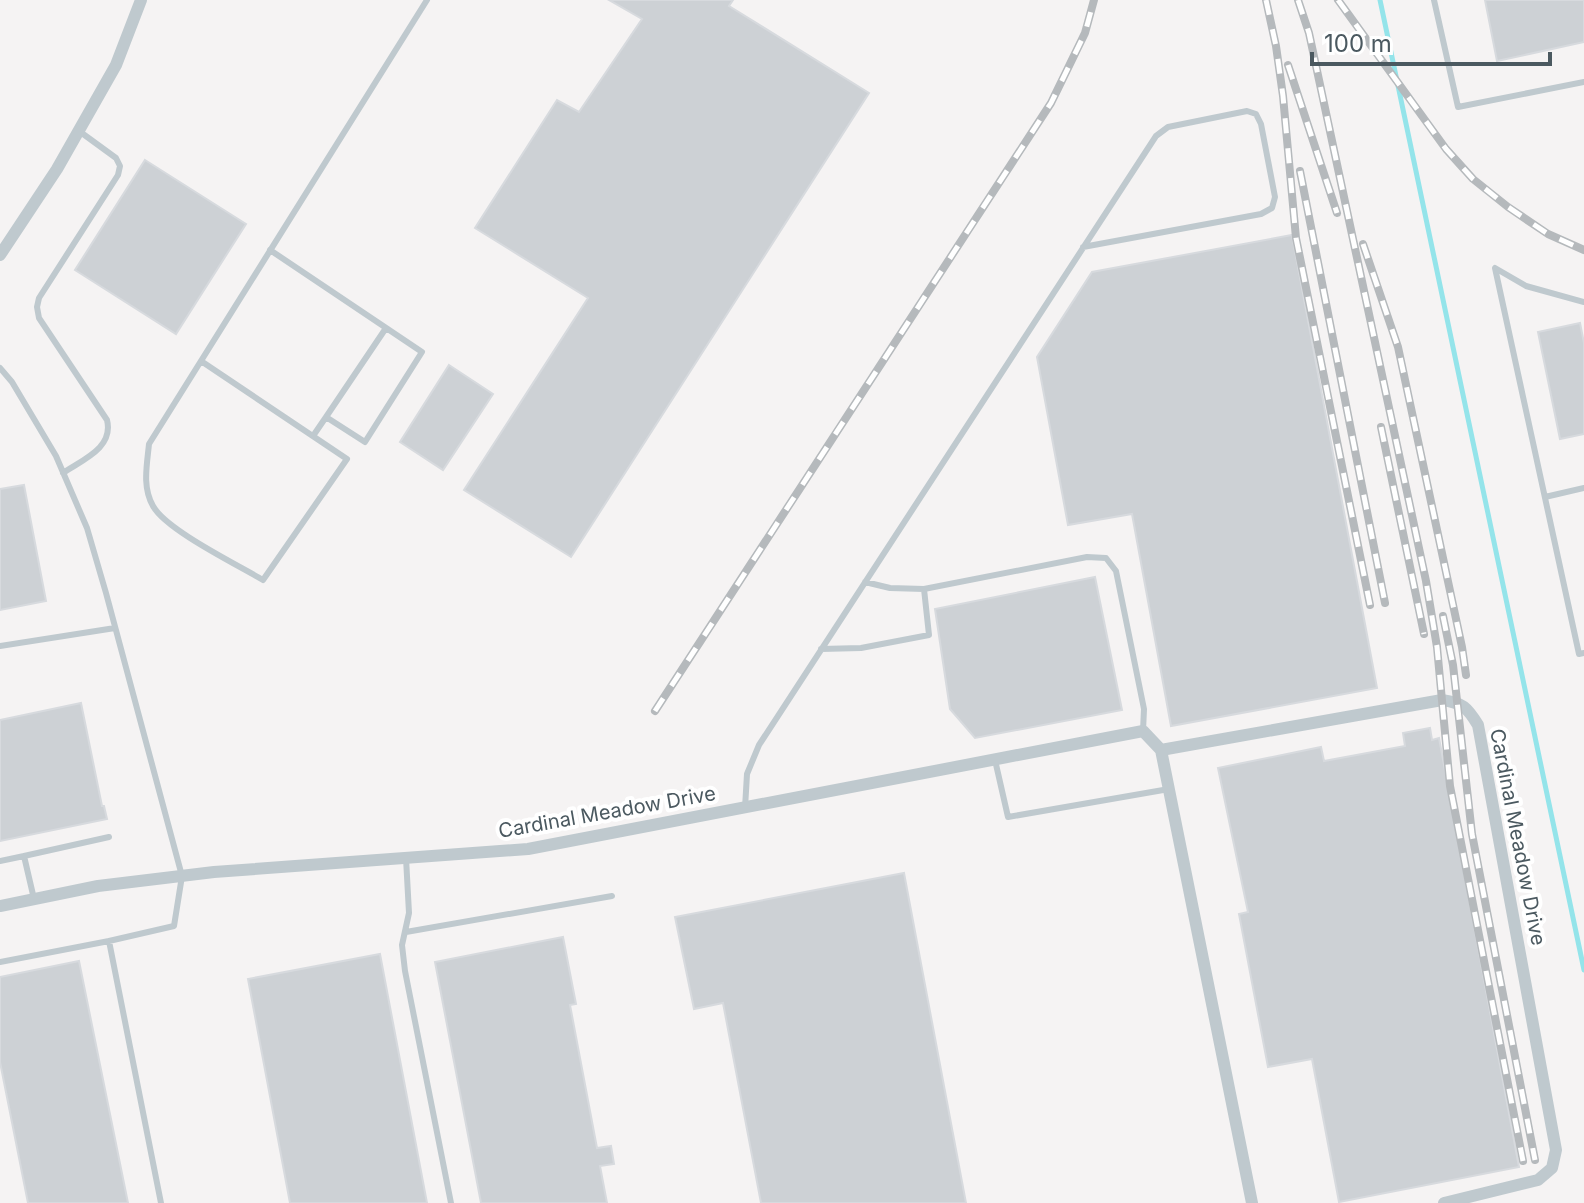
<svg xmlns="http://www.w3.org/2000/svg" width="1584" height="1203" font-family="Inter,sans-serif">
	<rect width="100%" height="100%" fill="#f5f3f3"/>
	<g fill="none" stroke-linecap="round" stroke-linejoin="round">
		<path stroke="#94e4ea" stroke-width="5" d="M1380 0 1584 970"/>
	</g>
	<path fill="#cdd1d5" stroke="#d7dade" stroke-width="2" d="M609 0H733L729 6 869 93 571 557 464 490 588 298 475 228 557 100 579 112 642 19Z
		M1485 0H1584V42L1497 61Z
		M145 160 246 224 176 334 75 270Z
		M1292 235 1377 688 1171 726 1132 514 1068 525 1037 357 1092 272Z
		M1580 323 1584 343V434L1560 439 1538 332Z
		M449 365 493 394 443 470 400 442Z
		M24 485 46 601 0 610V489Z
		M1095 577 1122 710 975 738 950 709 935 609Z
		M81 703 102 806H104L107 819 0 841V720Z
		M1430 728 1432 740 1439 738 1519 1167 1339 1202 1312 1059 1268 1067 1239 914 1248 912 1218 768 1321 747 1324 761 1405 746 1403 733Z
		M904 873 966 1203H761L723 1003 694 1009 675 917Z
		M563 937 576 1004 570 1005 597 1148 611 1146 614 1164 600 1166 607 1203H481L435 962Z
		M380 954 427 1203H290L248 979Z
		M79 961 128 1203H28L0 1062V977Z"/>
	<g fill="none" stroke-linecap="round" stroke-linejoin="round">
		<path stroke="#bfc9ce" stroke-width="6" d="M1434 0 1458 107 1584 82
			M270 250 422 352 365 442 326 417 313 436
			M1584 302 1526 286 1495 268 1579 654 1584 653
			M201 361 347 459 263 580C238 565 166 530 153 506 142 487 147 465 149 444L427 0
			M0 368 12 382 56 456 87 528 106 593 182 876 174 926 109 941 161 1203
			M326 417 386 328
			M63 473C82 460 114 448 107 420L39 318 37 307 39 298 118 175 120 166 116 158 79 131
			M1545 497 1584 488
			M865 582 890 588 924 589 1087 557 1106 558 1116 571 1144 709 1143 731
			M0 646 115 628
			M821 649 861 648 929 635 924 589
			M995 760 1008 817 1169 789
			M745 808 747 774 759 745 1156 136 1168 127 1247 111 1256 114 1261 124 1275 197 1272 208 1261 214 1083 247
			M24 856 109 837
			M406 858 409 913 402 945 405 971 451 1203
			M0 861 24 856 34 899
			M406 932 612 896
			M0 962 109 941"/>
		<path stroke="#bfc9ce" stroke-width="12" d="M0 255 57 169 116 65 141 0
			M1161 750 1442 700C1463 703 1467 707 1478 725L1556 1150 1552 1168 1538 1180 1444 1203
			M0 906 98 886 214 872 528 849 1143 731 1161 750 1252 1203"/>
		<defs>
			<path id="rail" d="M1266 0 1276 46 1283 96 1296 238 1370 605
				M1298 0 1309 33 1426 581 1437 647 1450 786 1523 1161
				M1338 0 1446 149 1473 179 1508 207 1548 234 1584 250
				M1288 65 1337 213
				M1300 171 1385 603
				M1363 244 1398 347 1462 647 1466 675
				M1381 427 1424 634
				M1443 616 1453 665 1472 834 1535 1160
				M655 711 1051 103 1085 33 1094 0"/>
		</defs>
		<use href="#rail" stroke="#b5b9bc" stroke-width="8"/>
		<use href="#rail" stroke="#fff" stroke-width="5" stroke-dasharray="15" stroke-linecap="butt"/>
	</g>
	<g text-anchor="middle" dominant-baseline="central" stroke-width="8" stroke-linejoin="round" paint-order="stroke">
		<g font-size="20" fill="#4b5960" stroke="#fff">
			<text transform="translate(607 812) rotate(-10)">Cardinal Meadow Drive</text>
			<text transform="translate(1518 837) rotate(79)">Cardinal Meadow Drive</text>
		</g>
	</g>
	<path d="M1312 52v12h238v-12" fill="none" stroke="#4b5960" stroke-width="4"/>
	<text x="1324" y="52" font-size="24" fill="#4b5960" stroke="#ffffff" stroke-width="6" paint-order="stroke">100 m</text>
</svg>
